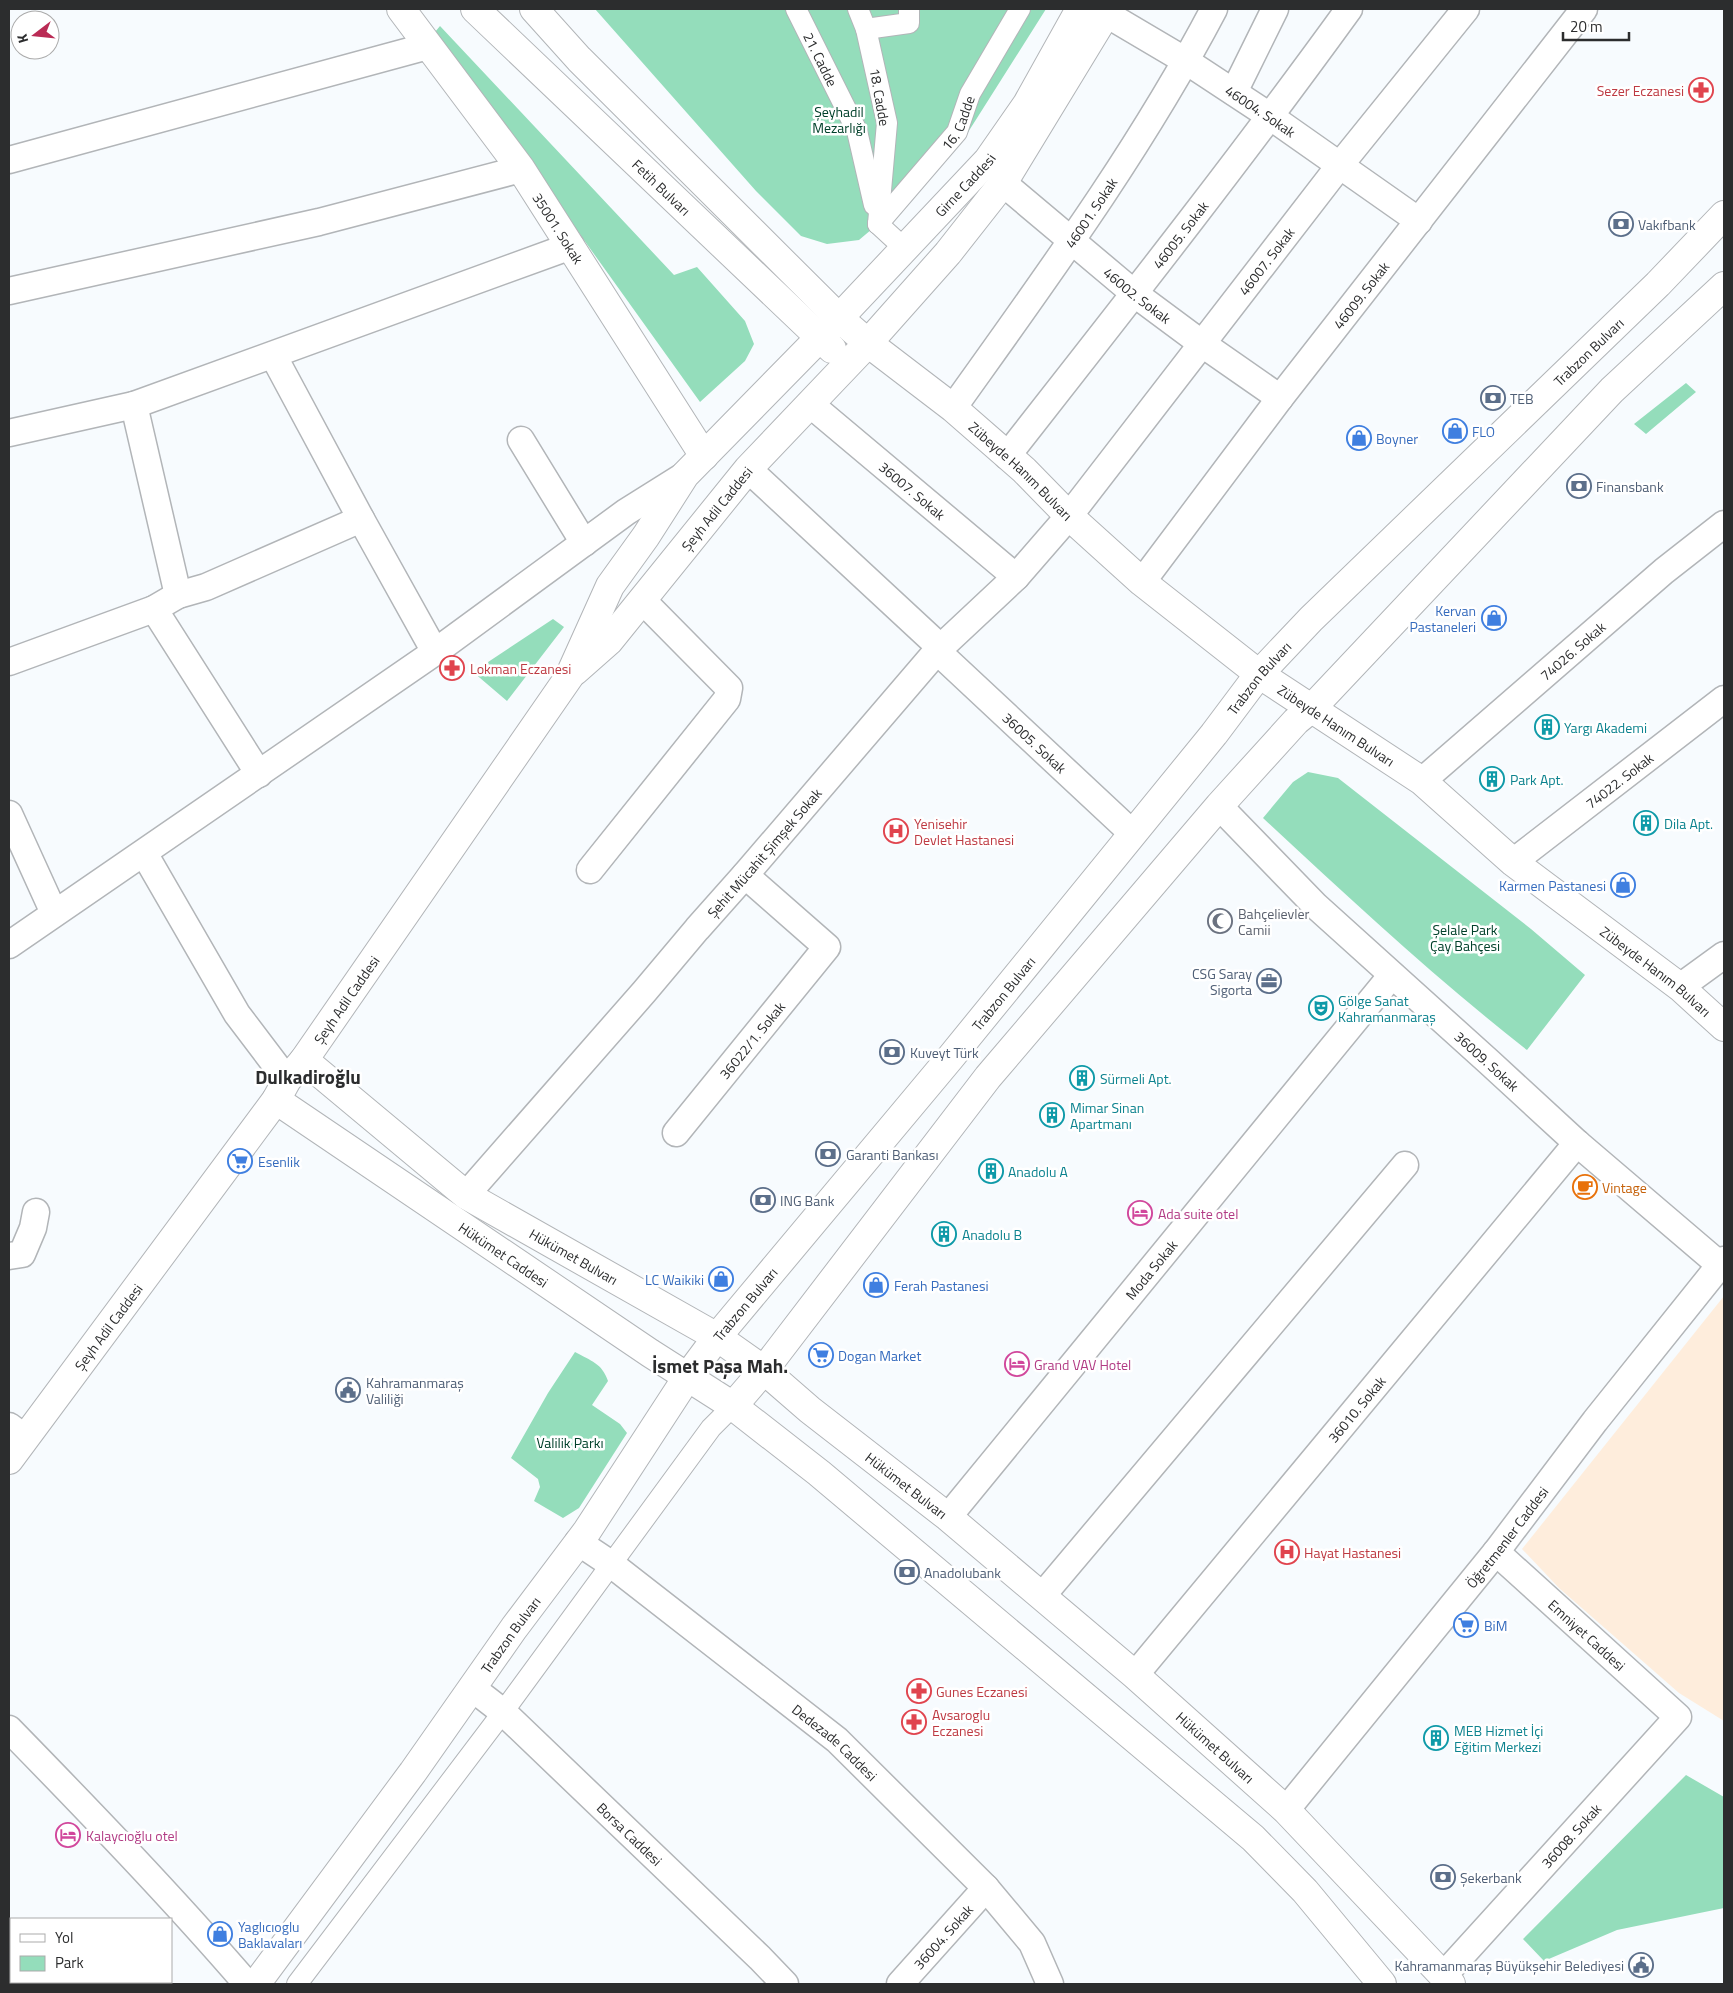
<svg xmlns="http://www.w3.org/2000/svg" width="1733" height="1993" font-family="'Titillium Web',sans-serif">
	<rect width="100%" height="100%" fill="#f7fbfe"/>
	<path fill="#feeddc" d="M1724 1296V1721L1679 1693 1559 1588 1522 1549Z"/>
	<path fill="#94ddbb" d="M595 9H1046L965 137 908 205 878 224 859 240 827 244 801 236 756 191Z
		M440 26 674 275 697 267 745 321 754 344 745 361 700 402 435 32Z
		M1686 383 1696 392 1646 434 1634 424Z
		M553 619 564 627 507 701 473 672Z
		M1308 772 1338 778 1531 929 1585 975 1527 1050C1435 978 1349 898 1263 818L1293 782Z
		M575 1352C591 1361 602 1363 608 1381L592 1405 620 1424 627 1433 579 1508 563 1518 534 1501 540 1487 538 1479 511 1458 548 1393Z
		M1686 1775 1724 1797V1908L1617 1930 1544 1961 1523 1939Z"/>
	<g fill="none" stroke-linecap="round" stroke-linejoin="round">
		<defs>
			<g id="pedestrian">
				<path id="s1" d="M796 9 857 131 874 205"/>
				<path d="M858 9 866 29"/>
				<path id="s2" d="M878 224 957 132 970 94 1020 9"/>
				<path d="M878 224 887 123 866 29 909 23V9"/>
				<path d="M878 224 904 248"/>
				<path d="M297 1984 503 1712 711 1428 733 1406"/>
			</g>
			<g id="minor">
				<path id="s3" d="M1098 9 1186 61 1271 117 1419 221"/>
				<path d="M1234 92 1275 9"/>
				<path d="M9 160 428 46"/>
				<path id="s4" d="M1003 183 1135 294 1201 343 1280 398"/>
				<path d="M9 291 319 222 521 169"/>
				<path d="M273 355 361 519 435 652"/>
				<path id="s5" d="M810 404 1016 577"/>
				<path d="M134 405 178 595"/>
				<path id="s6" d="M953 408C1045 279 1140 150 1214 9"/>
				<path d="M9 433 134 405 571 246"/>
				<path d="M521 440 584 543"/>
				<path id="s7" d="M1007 456C1123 308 1239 161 1349 9"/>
				<path d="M748 469 941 648"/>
				<path id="s8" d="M1142 582 1280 398 1584 9"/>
				<path d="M154 609 259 774"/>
				<path id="s9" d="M937 651 1132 833"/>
				<path d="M9 662 154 609 178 595 206 587 361 519"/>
				<path id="s10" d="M1422 781 1664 571 1724 524"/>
				<path id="s11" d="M1219 806 1316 906 1489 1062 1577 1143 1720 1265"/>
				<path d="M9 814 54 913"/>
				<path d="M144 853 237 1014 287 1080"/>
				<path id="s12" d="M1513 862 1724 699"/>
				<path d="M590 870 727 699 729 688 642 600"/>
				<path d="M9 945 435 652 626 512 685 475"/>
				<path d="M1680 987 1724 955"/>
				<path id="s13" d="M676 1133 827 947 745 875"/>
				<path id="s14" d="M466 1195 644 992 697 929 745 875 937 651 1016 577 1069 516 1340 165 1466 9"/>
				<path d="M9 1256 22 1254 33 1228 36 1212"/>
				<path d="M9 1426 25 1438"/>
				<path id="s15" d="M948 1517 1392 975"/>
				<path id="s16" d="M578 1542 611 1564 837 1740 986 1888 1032 1943 1050 1984"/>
				<path d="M1042 1596 1405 1165"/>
				<path id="s17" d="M1135 1675 1577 1143"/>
				<path id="s18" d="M472 1688 503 1712 760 1958 785 1984"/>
				<path d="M9 1729C90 1812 171 1896 247 1984"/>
				<path id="s19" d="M1286 1810 1496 1552 1595 1421 1724 1260"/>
				<path id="s20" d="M1443 1976 1678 1717 1496 1552"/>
				<path id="s21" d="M900 1984 986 1888"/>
			</g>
			<g id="secondary">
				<path id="s22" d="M401 9 521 169 704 456"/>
				<path id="s23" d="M475 9 832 349"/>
				<path id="s24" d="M534 9 579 59 839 318 868 343 953 408 1024 470 1069 516 1142 582 1259 674 1422 781 1513 862 1680 987 1724 1027"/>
				<path id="s25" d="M575 671 609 641 748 469 868 343 948 253 1003 183 1109 9"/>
				<path id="s26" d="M304 1060 466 1195 717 1337 764 1370 810 1410 948 1517 1135 1675 1286 1810 1451 1984"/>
				<path id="s27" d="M276 1100 650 1353 733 1406 819 1473 1253 1838 1305 1891 1382 1984"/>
				<path d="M733 1406 764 1370 988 1077 1219 806 1296 721 1312 708 1612 390 1724 286"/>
				<path id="s28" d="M9 1460 276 1100 287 1080 304 1060 569 677 610 586 646 536 685 475 839 318 988 160 1027 104 1080 9"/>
				<path id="s29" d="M256 1984 413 1772 514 1628 587 1531 688 1376 717 1337 951 1057 1214 734 1259 674 1311 619 1658 284 1724 215"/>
			</g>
		</defs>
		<use href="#pedestrian" stroke="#b2b5b8" stroke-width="22"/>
		<use href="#minor" stroke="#b2b5b8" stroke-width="29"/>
		<use href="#secondary" stroke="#b2b5b8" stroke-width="30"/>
		<use href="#pedestrian" stroke="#fff" stroke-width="20"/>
		<use href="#minor" stroke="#fff" stroke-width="26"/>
		<use href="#secondary" stroke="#fff" stroke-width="28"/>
	</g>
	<defs>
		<symbol id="pharmacy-ring" viewBox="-11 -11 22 22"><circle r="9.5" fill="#fff" stroke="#e0444e" stroke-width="1.5"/><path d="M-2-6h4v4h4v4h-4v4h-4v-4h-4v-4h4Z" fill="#e0444e"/></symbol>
		<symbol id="bank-ring" viewBox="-11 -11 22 22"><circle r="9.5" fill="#fff" stroke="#5c6f8a" stroke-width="1.5"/><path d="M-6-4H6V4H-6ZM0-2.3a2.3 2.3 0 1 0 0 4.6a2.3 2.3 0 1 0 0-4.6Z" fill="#5c6f8a"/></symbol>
		<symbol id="shop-ring" viewBox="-11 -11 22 22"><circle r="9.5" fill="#fff" stroke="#3f7fe0" stroke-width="1.5"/><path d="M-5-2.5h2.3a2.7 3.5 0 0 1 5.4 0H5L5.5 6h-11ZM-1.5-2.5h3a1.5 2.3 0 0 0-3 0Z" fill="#3f7fe0"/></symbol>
		<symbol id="building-ring" viewBox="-11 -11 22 22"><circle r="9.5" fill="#fff" stroke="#0f9aa8" stroke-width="1.5"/><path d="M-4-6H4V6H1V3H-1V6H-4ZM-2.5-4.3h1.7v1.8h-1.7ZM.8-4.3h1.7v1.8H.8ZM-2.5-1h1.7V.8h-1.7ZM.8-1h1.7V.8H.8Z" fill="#0f9aa8"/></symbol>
		<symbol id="hospital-ring" viewBox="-11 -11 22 22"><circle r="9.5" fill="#fff" stroke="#e0444e" stroke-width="1.5"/><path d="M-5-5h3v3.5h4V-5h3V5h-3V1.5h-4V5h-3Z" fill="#e0444e"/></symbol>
		<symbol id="mosque-ring" viewBox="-11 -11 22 22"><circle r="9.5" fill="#fff" stroke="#6b7280" stroke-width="1.5"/><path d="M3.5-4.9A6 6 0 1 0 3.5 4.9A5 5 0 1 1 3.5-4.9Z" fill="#6b7280"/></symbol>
		<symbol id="office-ring" viewBox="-11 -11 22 22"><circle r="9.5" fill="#fff" stroke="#5c6f8a" stroke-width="1.5"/><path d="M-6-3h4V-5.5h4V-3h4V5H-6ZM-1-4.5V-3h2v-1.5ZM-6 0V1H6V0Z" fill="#5c6f8a"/></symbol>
		<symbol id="theatre-ring" viewBox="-11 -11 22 22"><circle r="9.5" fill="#fff" stroke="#0f9aa8" stroke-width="1.5"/><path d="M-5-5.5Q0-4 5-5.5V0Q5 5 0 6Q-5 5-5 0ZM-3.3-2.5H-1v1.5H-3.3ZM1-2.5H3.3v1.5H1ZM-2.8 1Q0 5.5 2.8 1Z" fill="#0f9aa8"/></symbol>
		<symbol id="supermarket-ring" viewBox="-11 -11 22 22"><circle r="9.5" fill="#fff" stroke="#3f7fe0" stroke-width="1.5"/><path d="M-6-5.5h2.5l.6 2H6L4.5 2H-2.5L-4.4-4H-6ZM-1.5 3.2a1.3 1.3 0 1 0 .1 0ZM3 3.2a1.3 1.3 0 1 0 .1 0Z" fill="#3f7fe0"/></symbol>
		<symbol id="cafe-ring" viewBox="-11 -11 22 22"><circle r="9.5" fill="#fff" stroke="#e8710a" stroke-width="1.5"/><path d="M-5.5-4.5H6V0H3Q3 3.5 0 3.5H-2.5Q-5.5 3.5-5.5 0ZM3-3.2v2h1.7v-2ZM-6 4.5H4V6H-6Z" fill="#e8710a"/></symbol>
		<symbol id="hotel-ring" viewBox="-11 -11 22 22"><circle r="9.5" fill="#fff" stroke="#d1479c" stroke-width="1.5"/><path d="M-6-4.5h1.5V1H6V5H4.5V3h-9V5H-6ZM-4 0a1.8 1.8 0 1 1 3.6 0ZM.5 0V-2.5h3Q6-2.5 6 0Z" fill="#d1479c"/></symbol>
		<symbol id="civic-ring" viewBox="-11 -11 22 22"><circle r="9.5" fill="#fff" stroke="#5c6f8a" stroke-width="1.5"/><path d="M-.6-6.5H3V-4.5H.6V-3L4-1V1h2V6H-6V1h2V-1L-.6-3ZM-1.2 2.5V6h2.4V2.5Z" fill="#5c6f8a"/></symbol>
	</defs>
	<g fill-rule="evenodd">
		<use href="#pharmacy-ring" x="1687" y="76" width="28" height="28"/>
		<use href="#bank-ring" x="1607" y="210" width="28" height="28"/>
		<use href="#bank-ring" x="1479" y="384" width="28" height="28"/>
		<use href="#shop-ring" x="1441" y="417" width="28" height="28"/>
		<use href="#shop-ring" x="1345" y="424" width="28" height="28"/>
		<use href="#bank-ring" x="1565" y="472" width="28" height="28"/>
		<use href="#shop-ring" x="1480" y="604" width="28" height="28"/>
		<use href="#pharmacy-ring" x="438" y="654" width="28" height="28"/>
		<use href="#building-ring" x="1533" y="713" width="28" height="28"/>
		<use href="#building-ring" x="1478" y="765" width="28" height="28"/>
		<use href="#building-ring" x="1632" y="809" width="28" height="28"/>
		<use href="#hospital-ring" x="882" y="817" width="28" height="28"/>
		<use href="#shop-ring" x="1609" y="871" width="28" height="28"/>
		<use href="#mosque-ring" x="1206" y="907" width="28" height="28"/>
		<use href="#office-ring" x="1255" y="967" width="28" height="28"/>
		<use href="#theatre-ring" x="1307" y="994" width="28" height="28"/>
		<use href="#bank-ring" x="878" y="1038" width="28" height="28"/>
		<use href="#building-ring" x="1068" y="1064" width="28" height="28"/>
		<use href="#building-ring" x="1038" y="1101" width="28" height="28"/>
		<use href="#bank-ring" x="814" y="1140" width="28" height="28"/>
		<use href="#supermarket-ring" x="226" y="1147" width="28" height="28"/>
		<use href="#building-ring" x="977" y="1157" width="28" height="28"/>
		<use href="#cafe-ring" x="1571" y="1173" width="28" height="28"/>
		<use href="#bank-ring" x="749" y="1186" width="28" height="28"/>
		<use href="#hotel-ring" x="1126" y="1199" width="28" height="28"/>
		<use href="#building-ring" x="930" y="1220" width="28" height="28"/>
		<use href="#shop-ring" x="707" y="1265" width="28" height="28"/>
		<use href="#shop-ring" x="862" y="1271" width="28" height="28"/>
		<use href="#supermarket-ring" x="807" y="1341" width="28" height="28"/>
		<use href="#hotel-ring" x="1003" y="1350" width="28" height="28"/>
		<use href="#civic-ring" x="334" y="1376" width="28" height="28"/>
		<use href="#hospital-ring" x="1273" y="1538" width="28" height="28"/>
		<use href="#bank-ring" x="893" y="1558" width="28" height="28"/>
		<use href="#supermarket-ring" x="1452" y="1611" width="28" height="28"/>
		<use href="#pharmacy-ring" x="905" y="1677" width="28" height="28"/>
		<use href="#pharmacy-ring" x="900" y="1708" width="28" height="28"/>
		<use href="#building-ring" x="1422" y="1724" width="28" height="28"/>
		<use href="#hotel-ring" x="54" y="1821" width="28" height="28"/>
		<use href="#bank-ring" x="1429" y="1863" width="28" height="28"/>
		<use href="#shop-ring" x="206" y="1920" width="28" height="28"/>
		<use href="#civic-ring" x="1627" y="1951" width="28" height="28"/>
	</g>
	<g text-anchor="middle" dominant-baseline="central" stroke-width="5" stroke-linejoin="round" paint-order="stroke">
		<g font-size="14" fill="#2c2d2e" stroke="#fff">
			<text stroke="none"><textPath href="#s1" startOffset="56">21. Cadde</textPath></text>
			<text transform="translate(880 97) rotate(80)">18. Cadde</text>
			<text stroke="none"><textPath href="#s3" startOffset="192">46004. Sokak</textPath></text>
			<text stroke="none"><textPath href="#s2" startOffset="130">16. Cadde</textPath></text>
			<text stroke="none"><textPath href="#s28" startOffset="1600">Girne Caddesi</textPath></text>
			<text stroke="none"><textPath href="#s23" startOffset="258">Fetih Bulvarı</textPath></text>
			<text stroke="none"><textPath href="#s6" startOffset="239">46001. Sokak</textPath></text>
			<text stroke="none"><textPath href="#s22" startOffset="270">35001. Sokak</textPath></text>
			<text stroke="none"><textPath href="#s7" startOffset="281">46005. Sokak</textPath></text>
			<text stroke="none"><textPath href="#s14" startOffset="1231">46007. Sokak</textPath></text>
			<text stroke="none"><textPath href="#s4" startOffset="175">46002. Sokak</textPath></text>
			<text stroke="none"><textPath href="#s8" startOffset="361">46009. Sokak</textPath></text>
			<text stroke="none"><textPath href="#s29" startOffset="2112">Trabzon Bulvarı</textPath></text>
			<text stroke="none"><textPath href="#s24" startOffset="672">Zübeyde Hanım Bulvarı</textPath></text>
			<text stroke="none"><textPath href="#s5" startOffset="134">36007. Sokak</textPath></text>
			<text stroke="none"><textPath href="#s25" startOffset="216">Şeyh Adil Caddesi</textPath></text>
			<text stroke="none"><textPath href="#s10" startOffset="199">74026. Sokak</textPath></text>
			<text stroke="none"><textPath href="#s29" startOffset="1648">Trabzon Bulvarı</textPath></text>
			<text stroke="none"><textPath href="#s24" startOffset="1078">Zübeyde Hanım Bulvarı</textPath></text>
			<text stroke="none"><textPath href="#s9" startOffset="134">36005. Sokak</textPath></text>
			<text stroke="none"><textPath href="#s12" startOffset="134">74022. Sokak</textPath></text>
			<text stroke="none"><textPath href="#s14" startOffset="454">Şehit Mücahit Şimşek Sokak</textPath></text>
			<text stroke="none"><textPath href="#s24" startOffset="1482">Zübeyde Hanım Bulvarı</textPath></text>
			<text stroke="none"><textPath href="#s29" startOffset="1242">Trabzon Bulvarı</textPath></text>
			<text stroke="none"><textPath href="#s28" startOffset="571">Şeyh Adil Caddesi</textPath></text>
			<text stroke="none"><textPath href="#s13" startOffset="120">36022/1. Sokak</textPath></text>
			<text stroke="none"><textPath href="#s11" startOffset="370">36009. Sokak</textPath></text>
			<text stroke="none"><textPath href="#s27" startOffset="275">Hükümet Caddesi</textPath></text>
			<text stroke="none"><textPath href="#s26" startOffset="335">Hükümet Bulvarı</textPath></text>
			<text stroke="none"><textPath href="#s15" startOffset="320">Moda Sokak</textPath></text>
			<text stroke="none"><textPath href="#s29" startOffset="838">Trabzon Bulvarı</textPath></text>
			<text stroke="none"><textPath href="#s28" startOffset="166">Şeyh Adil Caddesi</textPath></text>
			<text stroke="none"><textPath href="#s17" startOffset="346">36010. Sokak</textPath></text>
			<text stroke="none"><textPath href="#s26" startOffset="740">Hükümet Bulvarı</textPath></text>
			<text stroke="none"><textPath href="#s19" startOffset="351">Öğretmenler Caddesi</textPath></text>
			<text stroke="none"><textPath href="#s29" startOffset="432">Trabzon Bulvarı</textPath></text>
			<text transform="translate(1587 1635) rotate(42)">Emniyet Caddesi</text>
			<text stroke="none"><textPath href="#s16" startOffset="326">Dedezade Caddesi</textPath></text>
			<text stroke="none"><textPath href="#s26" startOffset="1145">Hükümet Bulvarı</textPath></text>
			<text stroke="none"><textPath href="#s18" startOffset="215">Borsa Caddesi</textPath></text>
			<text stroke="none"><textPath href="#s20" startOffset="190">36008. Sokak</textPath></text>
			<text stroke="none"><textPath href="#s21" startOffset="64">36004. Sokak</textPath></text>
		</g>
		<g font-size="14" fill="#be3a42" stroke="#fff" text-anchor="start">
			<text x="1684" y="90" text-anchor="end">Sezer Eczanesi</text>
			<text x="470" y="668">Lokman Eczanesi</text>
			<text x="914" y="823">Yenisehir<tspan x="914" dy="16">Devlet Hastanesi</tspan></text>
			<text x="1304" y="1552">Hayat Hastanesi</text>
			<text x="936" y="1691">Gunes Eczanesi</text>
			<text x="932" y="1714">Avsaroglu<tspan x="932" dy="16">Eczanesi</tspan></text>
		</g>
		<g font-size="14" fill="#00402a" stroke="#fff">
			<text x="839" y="111">Şeyhadil<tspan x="839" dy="16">Mezarlığı</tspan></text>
			<text x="1465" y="929">Şelale Park<tspan x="1465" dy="16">Çay Bahçesi</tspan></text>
			<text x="570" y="1442">Valilik Parkı</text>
		</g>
		<g font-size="14" fill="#4e5e75" stroke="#fff" text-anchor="start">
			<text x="1638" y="224">Vakıfbank</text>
			<text x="1510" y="398">TEB</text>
			<text x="1596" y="486">Finansbank</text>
			<text x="1252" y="973" text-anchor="end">CSG Saray<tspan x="1252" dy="16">Sigorta</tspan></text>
			<text x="910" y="1052">Kuveyt Türk</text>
			<text x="846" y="1154">Garanti Bankası</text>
			<text x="780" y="1200">ING Bank</text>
			<text x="366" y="1382">Kahramanmaraş<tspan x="366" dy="16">Valiliği</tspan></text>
			<text x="924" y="1572">Anadolubank</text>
			<text x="1460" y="1877">Şekerbank</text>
			<text x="1624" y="1965" text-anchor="end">Kahramanmaraş Büyükşehir Belediyesi</text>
		</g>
		<g font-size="14" fill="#366cbe" stroke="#fff" text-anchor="start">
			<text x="1472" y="431">FLO</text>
			<text x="1376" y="438">Boyner</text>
			<text x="1476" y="610" text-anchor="end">Kervan<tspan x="1476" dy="16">Pastaneleri</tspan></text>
			<text x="1606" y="885" text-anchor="end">Karmen Pastanesi</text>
			<text x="258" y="1161">Esenlik</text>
			<text x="704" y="1279" text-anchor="end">LC Waikiki</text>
			<text x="894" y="1285">Ferah Pastanesi</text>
			<text x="838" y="1355">Dogan Market</text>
			<text x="1484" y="1625">BiM</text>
			<text x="238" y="1926">Yaglıcıoglu<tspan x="238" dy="16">Baklavaları</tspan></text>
		</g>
		<g font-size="14" fill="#0d838f" stroke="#fff" text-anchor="start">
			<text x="1564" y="727">Yargı Akademi</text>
			<text x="1510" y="779">Park Apt.</text>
			<text x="1664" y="823">Dila Apt.</text>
			<text x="1338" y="1000">Gölge Sanat<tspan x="1338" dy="16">Kahramanmaraş</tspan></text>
			<text x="1100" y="1078">Sürmeli Apt.</text>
			<text x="1070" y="1107">Mimar Sinan<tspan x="1070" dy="16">Apartmanı</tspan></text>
			<text x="1008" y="1171">Anadolu A</text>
			<text x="962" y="1234">Anadolu B</text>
			<text x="1454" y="1730">MEB Hizmet İçi<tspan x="1454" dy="16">Eğitim Merkezi</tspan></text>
		</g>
		<g font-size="14" fill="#5b616d" stroke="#fff" text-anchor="start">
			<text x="1238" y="913">Bahçelievler<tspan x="1238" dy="16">Camii</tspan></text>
		</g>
		<g font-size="14" fill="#c56008" stroke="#fff" text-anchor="start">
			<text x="1602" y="1187">Vintage</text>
		</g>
		<g font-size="14" fill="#b23c85" stroke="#fff" text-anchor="start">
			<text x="1158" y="1213">Ada suite otel</text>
			<text x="1034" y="1364">Grand VAV Hotel</text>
			<text x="86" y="1835">Kalaycıoğlu otel</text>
		</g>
		<g font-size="19" font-weight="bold" fill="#2c2d2e" stroke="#fff">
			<text x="308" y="1076">Dulkadiroğlu</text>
			<text x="720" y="1365">İsmet Paşa Mah.</text>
		</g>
	</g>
	<rect width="1733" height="1993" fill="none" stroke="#2c2d2e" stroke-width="20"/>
	<rect x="10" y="1918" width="162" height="65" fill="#ffffff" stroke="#ababab"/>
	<rect x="20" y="1934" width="25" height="8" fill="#ffffff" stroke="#ababab"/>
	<text x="55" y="1943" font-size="15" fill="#2c2d2e">Yol</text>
	<rect x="20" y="1956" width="25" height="15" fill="#94ddbb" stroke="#ababab"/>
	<text x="55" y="1968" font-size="15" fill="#2c2d2e">Park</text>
	<g transform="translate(35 35) rotate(254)"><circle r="24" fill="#ffffff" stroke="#ababab"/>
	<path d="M0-4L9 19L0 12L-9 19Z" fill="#ba2b55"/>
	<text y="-8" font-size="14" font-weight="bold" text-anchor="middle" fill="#2c2d2e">K</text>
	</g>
	<path d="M1563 32v8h66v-8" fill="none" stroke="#2c2d2e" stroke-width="2.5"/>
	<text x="1570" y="32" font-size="15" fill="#2c2d2e" stroke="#ffffff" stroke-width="4" paint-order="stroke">20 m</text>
</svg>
